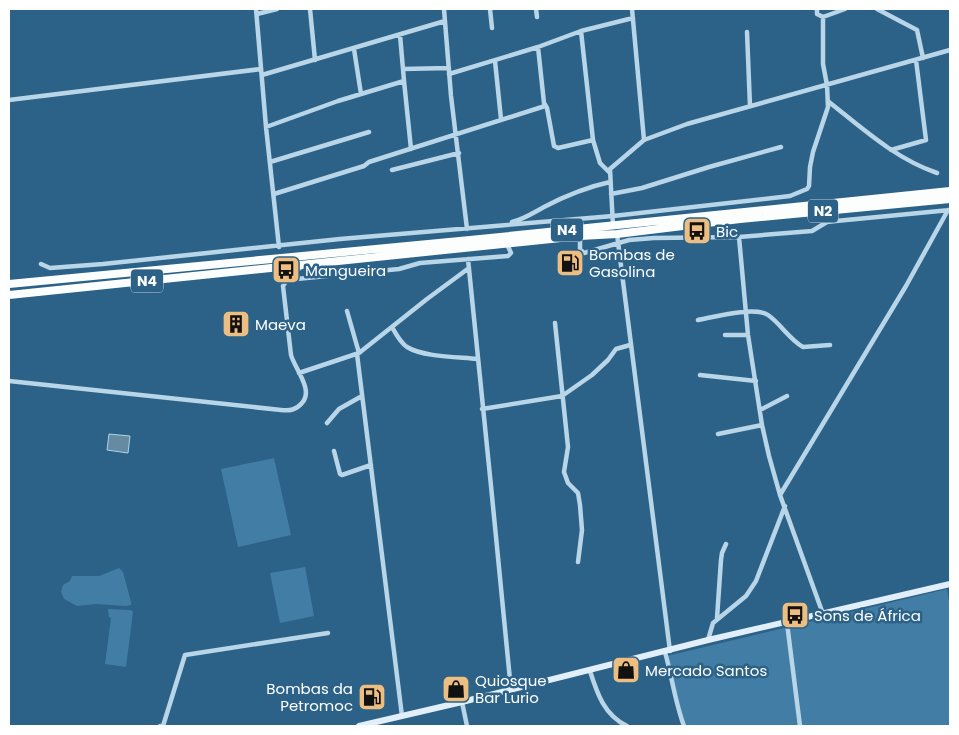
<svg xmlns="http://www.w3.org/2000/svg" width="959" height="735" font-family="Poppins,sans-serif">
	<rect width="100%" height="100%" fill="#2c6288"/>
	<path fill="#417da4" d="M274 458 291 535 238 547 221 469Z
		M305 567 314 616 280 623 270 573Z
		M119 568 123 572 131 602V605L126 606 96 604 77 606 64 599 61 592 63 585 70 581 72 576H99Z
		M947 589 950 607V726H685L667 656Z
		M108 609 131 610 133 612 126 667 105 664 111 618 109 617Z"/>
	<path fill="#678aa3" stroke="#aed2e8" d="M109 434 130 436 128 453 107 450Z"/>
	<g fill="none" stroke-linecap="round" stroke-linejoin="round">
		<path stroke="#b9d5e8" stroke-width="4.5" d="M256 9 266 127 279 247
			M310 9 315 60
			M444 9 451 96 467 229
			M490 9 492 28
			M536 9 537 17
			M632 9 644 140
			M877 9 917 30 923 58
			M257 14 277 9
			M823 17 845 9
			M581 31 593 140 600 163 609 172
			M747 32 750 106
			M400 35 403 69
			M538 47 544 103 547 108 554 146 558 148 593 140
			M354 49 361 94
			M495 61 501 119
			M449 74 538 47 581 31 633 18
			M262 75 445 21
			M404 81 411 149
			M9 100 261 69
			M829 102C863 129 896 159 937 173
			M266 127 338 101 404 81 403 69 449 68
			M891 150 926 140 916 60
			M270 162 369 132
			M392 170 459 153
			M274 194 364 166 369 162 545 106
			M611 194 642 188 709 167 781 147
			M512 222C524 219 533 213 544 207 565 196 587 187 610 182
			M613 226 610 169 644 140 687 124 950 50
			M617 234 670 651
			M580 236V249L584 253 629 240 654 238 739 237 812 231 827 222 836 221 950 210
			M739 237 748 335 762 425 769 456 780 495 823 614
			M468 259C483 403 497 546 511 690
			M41 264 50 268 103 264 340 239 613 216 790 196 807 189 809 186 810 167 813 152 828 107 827 85 823 64V17L817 14V9
			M286 280 399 269 420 263 508 256 511 253 507 244
			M347 311 359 353
			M698 320C714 317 755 306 768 315 781 324 789 339 803 347L830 345
			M555 323 568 447 564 472 568 483 578 493 580 505 582 530 578 562
			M392 327C396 334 400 342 407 347 423 357 458 357 477 359
			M725 335H748
			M357 354 402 716
			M299 373 359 353 427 299 469 268
			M700 375 756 381
			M9 381 281 410C290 411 296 410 302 403 314 390 295 369 291 355L283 286 290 275 303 266
			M482 409 562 396 592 375 608 360 616 349 630 345
			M760 410 787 396
			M327 423 339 409 362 396
			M718 434 762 425
			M334 451 340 474 342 475 371 465
			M780 495 906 286 948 210
			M717 618 721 560 722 553 726 544
			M787 623 800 726
			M708 640 713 623 746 596 756 581 785 506
			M665 652C672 677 675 702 684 726
			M590 671C597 693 604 715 627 726
			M462 702 467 726
			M160 726H163L185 655 328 633"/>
		<path stroke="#e2eff8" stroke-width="6" d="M359 726 462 702 708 640 950 584"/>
		<path stroke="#fcfefe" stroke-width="8" d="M9 284 470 240 950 191
			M9 295 580 236 617 234 740 219 950 199"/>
	</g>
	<defs>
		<symbol id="bus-square" viewBox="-11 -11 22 22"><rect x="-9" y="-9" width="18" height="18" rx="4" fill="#edbe81" stroke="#2c6288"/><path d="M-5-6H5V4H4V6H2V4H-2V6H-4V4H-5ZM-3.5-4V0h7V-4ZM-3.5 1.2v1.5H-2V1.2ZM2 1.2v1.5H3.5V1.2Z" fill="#111"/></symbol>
		<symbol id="fuel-square" viewBox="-11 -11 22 22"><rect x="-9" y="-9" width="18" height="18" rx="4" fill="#edbe81" stroke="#2c6288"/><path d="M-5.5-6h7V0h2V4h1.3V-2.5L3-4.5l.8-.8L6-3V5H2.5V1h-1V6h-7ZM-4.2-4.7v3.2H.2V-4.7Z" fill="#111"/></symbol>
		<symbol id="building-square" viewBox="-11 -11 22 22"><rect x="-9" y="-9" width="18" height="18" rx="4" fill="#edbe81" stroke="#2c6288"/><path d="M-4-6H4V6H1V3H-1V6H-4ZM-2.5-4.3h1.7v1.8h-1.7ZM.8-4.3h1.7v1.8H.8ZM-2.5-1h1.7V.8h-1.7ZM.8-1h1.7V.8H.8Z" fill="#111"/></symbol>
		<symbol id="shop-square" viewBox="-11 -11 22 22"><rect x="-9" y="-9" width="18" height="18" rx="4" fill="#edbe81" stroke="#2c6288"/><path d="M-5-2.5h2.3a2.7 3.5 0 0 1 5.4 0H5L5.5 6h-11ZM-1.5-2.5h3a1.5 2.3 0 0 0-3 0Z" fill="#111"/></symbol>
	</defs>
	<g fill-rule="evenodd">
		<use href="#bus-square" x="681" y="215" width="32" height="32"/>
		<use href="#fuel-square" x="554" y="247" width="32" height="32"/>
		<use href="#bus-square" x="270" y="254" width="32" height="32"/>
		<use href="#building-square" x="220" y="308" width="32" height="32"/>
		<use href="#bus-square" x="779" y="599" width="32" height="32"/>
		<use href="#shop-square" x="610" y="654" width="32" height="32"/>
		<use href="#shop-square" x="440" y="673" width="32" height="32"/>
		<use href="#fuel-square" x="356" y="681" width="32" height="32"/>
	</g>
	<g text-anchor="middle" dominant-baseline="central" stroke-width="5" stroke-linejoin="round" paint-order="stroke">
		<g fill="#2c6288" stroke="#c0d0db" stroke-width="1">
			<rect x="808" y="199.5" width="30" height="23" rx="4"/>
			<rect x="551" y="218.5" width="32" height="23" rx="4"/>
			<rect x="131" y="269.5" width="32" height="23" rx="4"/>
		</g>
		<g font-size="14" font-weight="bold" fill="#fff">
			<text x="823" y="211">N2</text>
			<text x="567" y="230">N4</text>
			<text x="147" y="281">N4</text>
		</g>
		<g font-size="15" fill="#fff" stroke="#2c6288" text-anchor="start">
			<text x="716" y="231">Bic</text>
			<text x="589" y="254">Bombas de<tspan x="589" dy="17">Gasolina</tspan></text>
			<text x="305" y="270">Mangueira</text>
			<text x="255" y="324">Maeva</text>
			<text x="814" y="615">Sons de África</text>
			<text x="645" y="670">Mercado Santos</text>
			<text x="475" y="680">Quiosque<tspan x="475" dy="17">Bar Lurio</tspan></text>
			<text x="353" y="688" text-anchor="end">Bombas da<tspan x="353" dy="17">Petromoc</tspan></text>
		</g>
	</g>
	<rect width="959" height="735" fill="none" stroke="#ffffff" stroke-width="20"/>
</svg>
